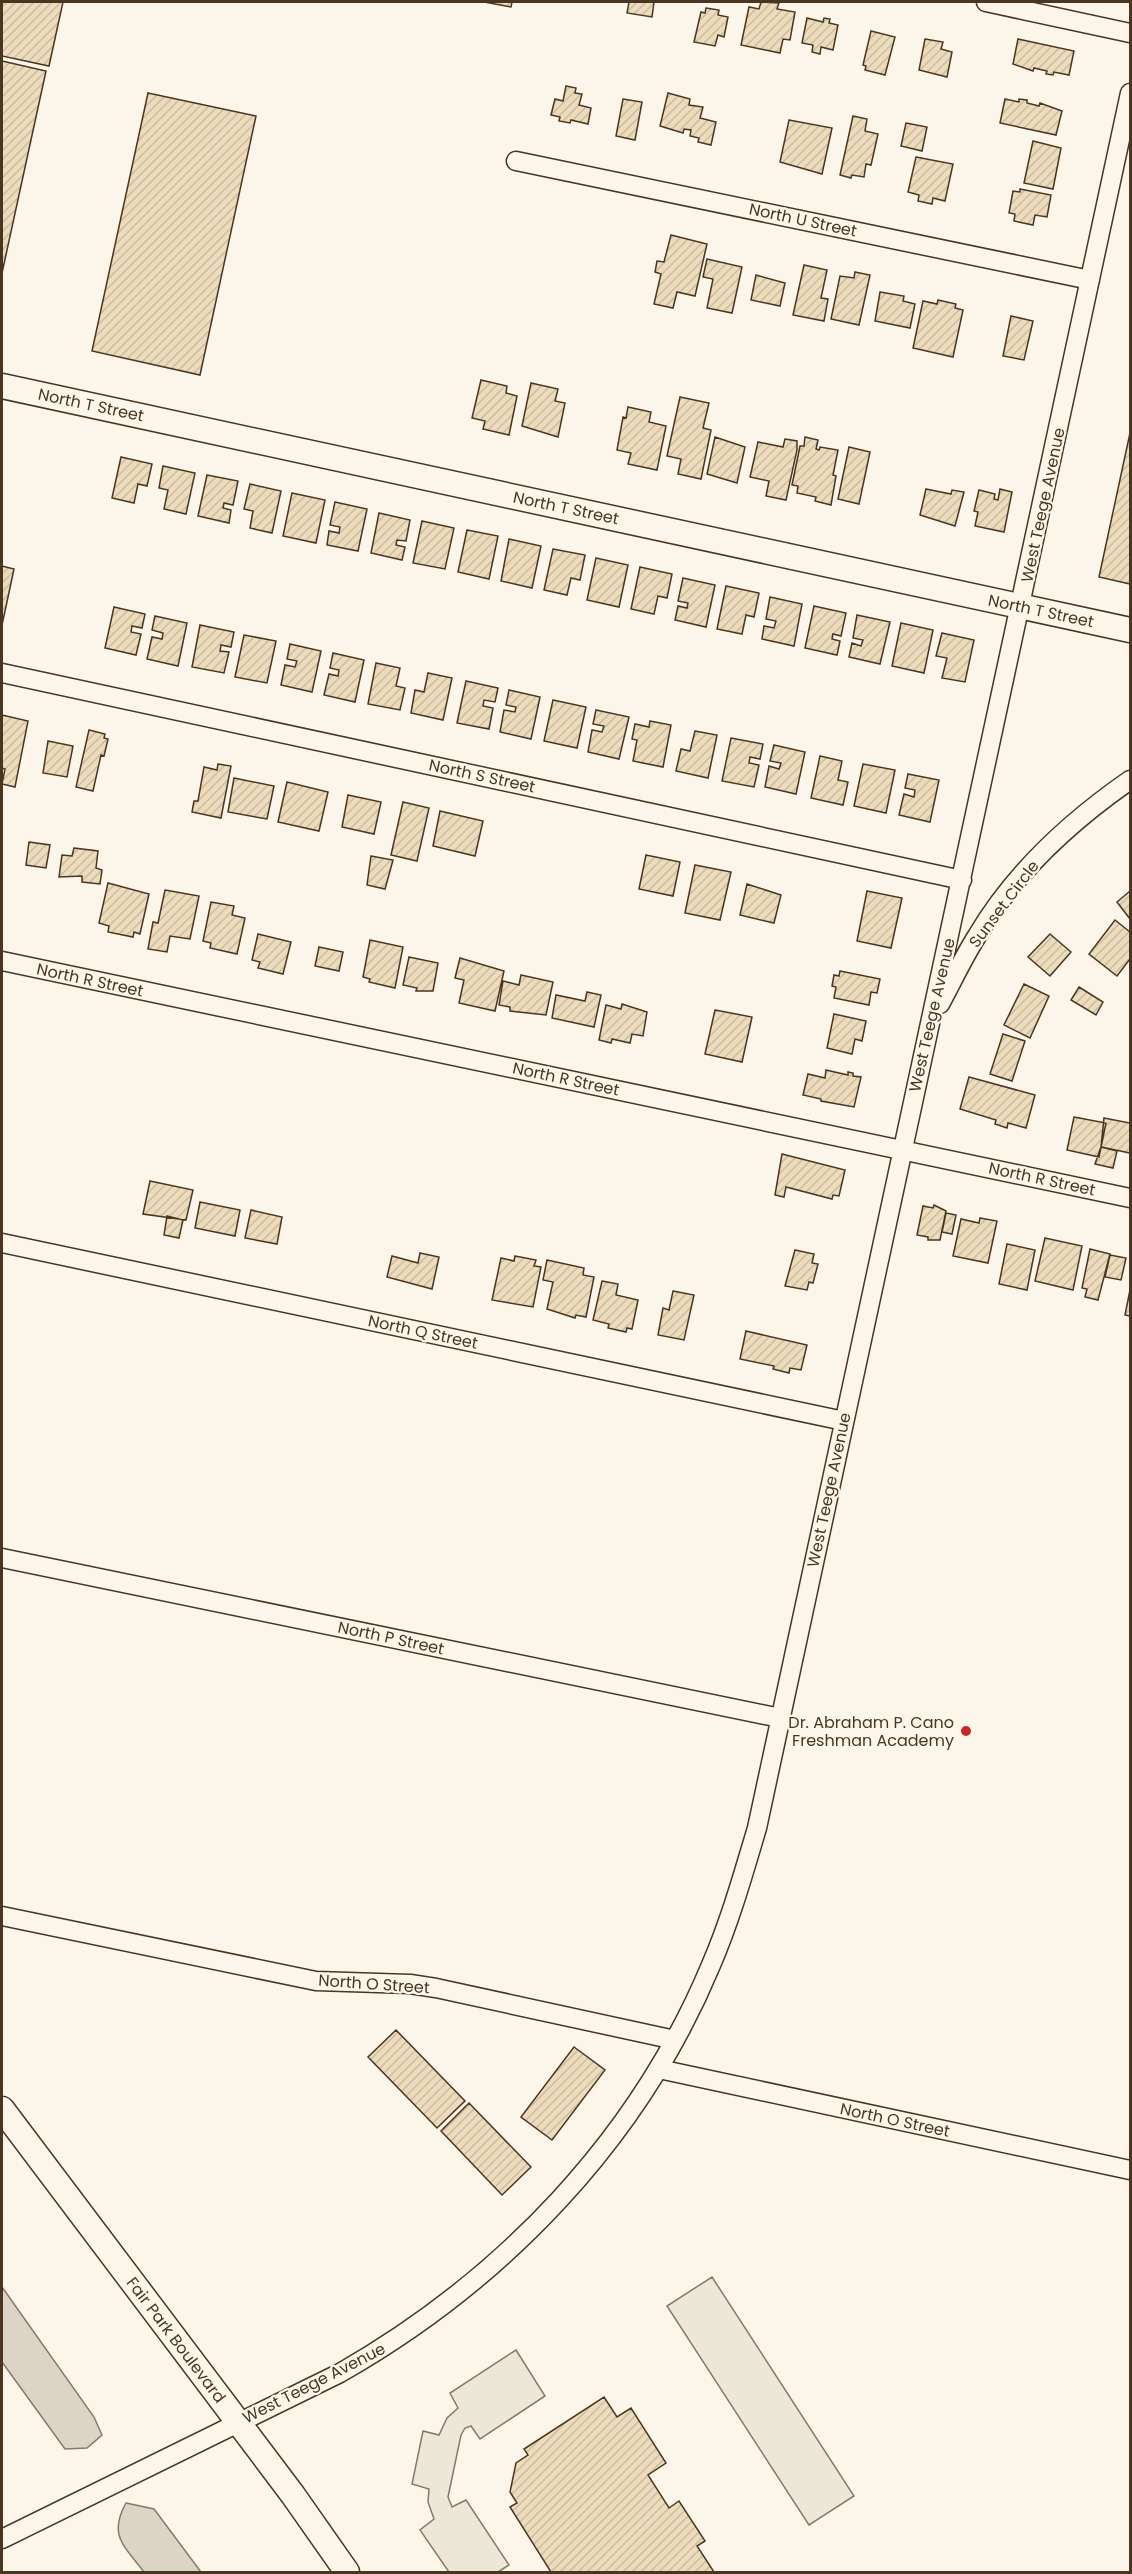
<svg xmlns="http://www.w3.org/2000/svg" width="1132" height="2574" font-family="Poppins,sans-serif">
	<defs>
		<pattern id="building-hatch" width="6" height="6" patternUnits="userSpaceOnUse" patternTransform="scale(1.5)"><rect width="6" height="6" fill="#ecdcbc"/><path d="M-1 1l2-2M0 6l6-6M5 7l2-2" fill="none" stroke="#ccbda1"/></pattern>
	</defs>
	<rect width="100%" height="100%" fill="#fbf6e9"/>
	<path fill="#ede7d9" stroke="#887966" stroke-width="1.5" d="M712 2277 854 2496 809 2525 667 2306Z
		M516 2350 545 2396 480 2439 471 2426 465 2428 461 2435 448 2497 452 2507 466 2500 509 2565 498 2572H449L420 2530 434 2519 428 2502 429 2489 412 2484 423 2431 439 2435 447 2418 458 2408 450 2393Z"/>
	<path fill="#dcd4c6" stroke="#887966" stroke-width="1.5" d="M2 2287 94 2417 102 2435 87 2448 65 2449 2 2362Z
		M126 2503 154 2509 201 2572H144C124 2546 108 2535 126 2503Z"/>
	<path fill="url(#building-hatch)" stroke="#4a3520" stroke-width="1.5" d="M2 2H63L49 66 2 56Z
		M484 2H512L511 7Z
		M629 2H654L652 17 627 13Z
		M761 2 779 3 777 9 795 12 790 40 783 39 780 53 741 45 749 7 759 9Z
		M706 8 719 10 718 15 728 17 724 37 718 35 715 46 694 42 701 12 705 13Z
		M807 18 823 22 824 18 830 19 829 23 838 25 833 50 821 47 820 54 812 52 813 45 802 43Z
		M871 31 895 37 885 75 865 70 866 66 863 65Z
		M925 39 943 42 941 49 952 52 947 77 919 70Z
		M1018 39 1074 51 1069 75 1054 72 1053 75 1046 74 1047 71 1034 68 1033 71 1013 64Z
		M2 61 46 71 2 273Z
		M566 86 576 88 575 93 582 94 579 105 591 108 588 124 571 120 570 123 559 121 560 117 551 115 555 99 563 101Z
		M148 93 256 116 200 375 92 351Z
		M668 93 690 99 689 105 703 107 700 118 716 122 711 145 698 142 699 138 690 136 691 130 684 129 683 133 660 126Z
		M623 99 642 102 635 140 616 136Z
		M1005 99 1019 102V99L1027 100V103L1039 106 1040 103 1062 111 1056 135 1000 123Z
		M853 116 867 119 865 131 878 134 871 165 866 164 864 177 852 175 851 178 840 175Z
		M789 120 832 128 822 174 780 162Z
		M906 123 927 127 922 151 901 146Z
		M1033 141 1061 148 1053 189 1024 183Z
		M916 157 953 164 945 201 933 198 932 204 918 201 919 195 908 192Z
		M1020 189 1051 195 1047 217 1035 215 1033 225 1014 221 1015 214 1009 213 1013 191 1020 192Z
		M671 235 707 244 695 296 677 292 673 308 654 304 661 274 655 272 657 261 664 262Z
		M707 259 742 267 732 313 707 308 713 279 703 277Z
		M804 265 827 270 821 298 828 299 824 321 793 315Z
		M855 272 870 275 859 325 831 319 840 276 854 278Z
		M756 275 785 283 780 306 751 300Z
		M880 292 904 296 903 301 915 304 910 328 875 321Z
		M938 300 956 304 955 308 963 310 953 357 913 348 923 301 937 304Z
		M1011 316 1033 321 1024 360 1003 356Z
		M481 380 507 386 506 393 517 396 509 435 483 429 485 421 472 418Z
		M531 383 558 389 555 401 565 403 558 437 522 426Z
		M680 397 709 403 703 428 711 430 701 479 678 474 681 459 667 456Z
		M628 407 651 412 649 422 666 426 657 470 628 464 631 453 617 450 623 417 626 418Z
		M1130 433V584L1099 577Z
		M715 437 745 447 737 483 707 474Z
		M805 437 818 440 816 449 819 450 820 447 838 450 833 475 836 476 831 505 815 501 816 497 797 493 798 486 792 485 800 446H804Z
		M785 439 797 441V450L786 500 766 496 769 481 750 477 758 442 783 447Z
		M849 447 870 452 859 504 838 499Z
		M121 457 152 464 147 486 138 484 134 503 112 498Z
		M163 466 195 473 186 514 164 509 168 490 159 488Z
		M207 475 238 481 233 505 224 503 223 508 231 510 229 523 198 516Z
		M250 484 281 491 272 533 250 528 253 511 244 509Z
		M926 489 951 494 952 490 964 492 955 526 920 515Z
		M1000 489 1012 492 1004 532 975 526 978 512 974 511 979 490 995 494 994 499 998 500Z
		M292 493 325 500 316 543 283 536Z
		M335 502 367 509 358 551 327 545 329 531 339 533 340 527 330 525Z
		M379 513 410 520 406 541 397 540 396 545 405 547 402 560 371 553Z
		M422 521 454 528 445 569 413 563Z
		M467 530 498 536 489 579 458 572Z
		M509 539 541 546 532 588 501 581Z
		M553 549 585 555 580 580 571 578 567 595 544 590Z
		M596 558 628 565 619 607 587 600Z
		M2 566 14 569 2 625Z
		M640 567 672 574 667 598 658 596 654 614 631 609Z
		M683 578 715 585 706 627 675 620 678 606 687 608 688 603 678 601Z
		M726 586 759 593 754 617 746 615 742 634 717 629Z
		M770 597 802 604 794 646 762 639 764 626 774 628 776 621 766 619Z
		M814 606 846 613 841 636 833 634 832 639 840 641 837 655 805 648Z
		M114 607 145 614 142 628 132 626 131 632 141 634 136 655 105 648Z
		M857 615 890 622 880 664 849 657 852 643 861 646 863 640 853 638Z
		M155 616 187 623 178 666 147 659 152 637 162 639 163 633 152 630Z
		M901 623 933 630 924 673 892 666Z
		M200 625 234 632 231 647 221 645 220 651 229 652 224 673 192 667Z
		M942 633 974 640 965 682 942 678 947 658 936 656Z
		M244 635 276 641 267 683 235 677Z
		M290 644 321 651 312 692 281 685 285 665 295 667 297 661 287 659Z
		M333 653 364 660 355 702 324 695 329 674 338 676 339 670 330 668Z
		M376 663 400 668 396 686 405 688 400 710 368 704Z
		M428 673 452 678 443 720 411 713 415 690 424 692Z
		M466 681 498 688 495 702 484 700 483 706 493 708 489 729 457 723Z
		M509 690 540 697 531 739 500 732 504 710 515 712 516 707 506 705Z
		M553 700 586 707 577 748 544 741Z
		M596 710 629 717 619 759 588 752 592 730 602 732 604 726 593 724Z
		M2 715 28 721 15 787 2 784 5 769 2 768Z
		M650 721 671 725 663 767 633 761 637 740 632 739 635 724 649 727Z
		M89 730 105 734 104 738 108 739 104 756 101 755 93 791 76 787Z
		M695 731 717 735 708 778 676 771 681 749 690 751Z
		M731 738 763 744 760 759 750 757 749 763 759 765 754 787 722 781Z
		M48 741 73 746 67 777 43 773Z
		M774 745 805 752 796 794 765 787 769 766 779 769 781 763 770 761Z
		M820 756 842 761 838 780 848 782 843 805 811 798Z
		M218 764 231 766 221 818 192 812 194 801H198L204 767 217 770Z
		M863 764 895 770 886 813 854 806Z
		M908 774 939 780 930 822 899 815 904 794 914 797 915 790 905 788Z
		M234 778 274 786 267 819 228 812Z
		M287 782 328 792 319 831 278 822Z
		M348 795 381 802 374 834 342 827Z
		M403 802 429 808 417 861 391 855Z
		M440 811 483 821 475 856 433 846Z
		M29 842 50 845 46 868 26 865Z
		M74 848 98 851 96 868 102 870 100 884 82 882V876L59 877 62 855 72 856Z
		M646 855 680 862 673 896 639 889Z
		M371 856 393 860 385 889 367 885Z
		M695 865 731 872 720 920 685 913Z
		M108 883 149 894 140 934 134 932 133 937 108 932 109 926 99 923Z
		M747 884 781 895 774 923 740 915Z
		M165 890 199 896 190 939 170 936 167 952 148 949 153 922 158 923Z
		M867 891 902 898 891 948 857 941Z
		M1130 891V919L1117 902Z
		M211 902 234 906 232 915 245 918 237 954 210 948 211 943 203 941Z
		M1115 920 1130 932V959L1117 976 1089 954Z
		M258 934 291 942 283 974 258 968 260 962 252 960Z
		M1050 934 1071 952 1050 976 1028 957Z
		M370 940 403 947 395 988 369 982 370 979 363 977Z
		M319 947 343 952 339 971 315 966Z
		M409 957 438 963 433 991H416L417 988 403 985Z
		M460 958 504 971 495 1011 459 1003 464 980 455 978Z
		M840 971 880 979 877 993 871 992 869 1005 834 998 836 987 832 986 834 975 839 976Z
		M521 975 553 982 546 1015 510 1011V1007L499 1005 503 981 519 985Z
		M1024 984 1049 996 1030 1038 1004 1025Z
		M1079 987 1103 1002 1096 1015 1071 1000Z
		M587 992 601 995 594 1027 552 1018 556 995 585 1001Z
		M622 1004 647 1012 643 1036 632 1034 630 1043 612 1039 611 1043 599 1040 606 1005 621 1009Z
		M715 1010 752 1017 742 1062 705 1054Z
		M834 1014 866 1021 862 1041 855 1039 852 1054 827 1048Z
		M1003 1034 1025 1041 1012 1081 990 1074Z
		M826 1070 848 1075V1072L853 1073V1076L861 1077 854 1107 821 1101V1099L803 1095 808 1074 825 1078Z
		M969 1077 1035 1095 1026 1128 1008 1123 1007 1128 995 1124 996 1120 960 1109Z
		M1074 1117 1106 1123 1099 1157 1067 1150Z
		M1104 1118 1130 1123V1153L1101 1147Z
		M1101 1147 1117 1151 1113 1168 1095 1164Z
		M782 1154 845 1170 839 1196 833 1195 832 1199 786 1187 784 1197 775 1195Z
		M150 1181 193 1190 186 1220 143 1214Z
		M200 1202 240 1210 235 1236 195 1228Z
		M934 1205 946 1211 940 1240H928V1237L917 1235 923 1206 933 1208Z
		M251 1210 282 1217 277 1244 245 1238Z
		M946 1213 956 1215 952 1234 942 1232Z
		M167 1216 183 1220 179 1238 164 1235Z
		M980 1218 997 1221 988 1263 953 1256 961 1219 979 1223Z
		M1045 1238 1082 1246 1073 1290 1035 1281Z
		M1007 1244 1035 1250 1027 1290 999 1284Z
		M1090 1249 1110 1254 1098 1300 1085 1297 1087 1289 1082 1288Z
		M795 1250 814 1254 812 1263 818 1264 813 1283 809 1282 807 1290 785 1286Z
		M420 1253 439 1257 432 1289 387 1277 392 1256 418 1263Z
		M1110 1255 1126 1258 1121 1280 1105 1277Z
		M515 1256 536 1260 534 1266 541 1267 533 1307 492 1300 501 1258 514 1261Z
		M547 1260 584 1268 583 1275 594 1277 586 1317 576 1315 575 1318 547 1309 553 1282 543 1280Z
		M602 1281 618 1284 616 1295 638 1300 632 1329 627 1328 626 1332 608 1328 609 1324 593 1320Z
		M1130 1290V1316L1125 1315Z
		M673 1291 694 1295 684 1340 658 1335 663 1308 669 1310Z
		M746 1331 807 1345 801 1370 790 1368 789 1373 773 1369 774 1366 740 1359Z
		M396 2030 465 2101 437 2128 368 2057Z
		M574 2047 605 2070 552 2140 521 2117Z
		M469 2103 531 2167 502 2195 441 2131Z
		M604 2397 617 2417 631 2408 666 2463 648 2475 669 2508 679 2501 705 2541 697 2546 714 2572H551L510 2507 517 2503 510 2492 516 2463 528 2455 524 2449Z"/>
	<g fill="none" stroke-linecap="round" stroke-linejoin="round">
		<defs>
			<path id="street" d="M986 2 1130 33
				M516 161 1090 280
				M2 673 962 880
				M2 961 1130 1198
				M940 1004C952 982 963 958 977 936 1014 873 1071 821 1130 780
				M2 1243 844 1421
				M2 1558 780 1718
				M2 1916 316 1981 410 1984 436 1988 675 2040
				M659 2069 1130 2170
				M2 2539 340 2373C503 2280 638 2140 711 1965 730 1921 743 1875 757 1828L1130 93"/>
			<path id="secondary" d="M2 386 1130 630
				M2 2109 293 2495 347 2572"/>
		</defs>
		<use href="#street" stroke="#4a3520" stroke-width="21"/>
		<use href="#secondary" stroke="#4a3520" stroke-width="27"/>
		<use href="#street" stroke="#fbf6e9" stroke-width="18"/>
		<use href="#secondary" stroke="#fbf6e9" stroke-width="24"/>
	</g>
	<circle fill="#c62828" stroke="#fbf6e9" stroke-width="2" cx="966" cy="1731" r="6"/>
	<g text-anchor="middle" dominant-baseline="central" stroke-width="4.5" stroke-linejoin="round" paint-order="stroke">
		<g font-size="16" fill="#4a3520" stroke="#fbf6e9">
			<text transform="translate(803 220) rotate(12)">North U Street</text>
			<text transform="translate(91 405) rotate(12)">North T Street</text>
			<text transform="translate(1043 505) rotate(-78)">West Teege Avenue</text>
			<text transform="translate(566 508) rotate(12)">North T Street</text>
			<text transform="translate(1041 611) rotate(12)">North T Street</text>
			<text transform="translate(482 776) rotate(12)">North S Street</text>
			<text transform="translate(1004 904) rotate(-53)">Sunset Circle</text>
			<text transform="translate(90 980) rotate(12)">North R Street</text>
			<text transform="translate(932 1015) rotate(-77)">West Teege Avenue</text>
			<text transform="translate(566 1079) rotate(12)">North R Street</text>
			<text transform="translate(1042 1179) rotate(12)">North R Street</text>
			<text transform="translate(423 1332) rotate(12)">North Q Street</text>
			<text transform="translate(829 1490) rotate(-78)">West Teege Avenue</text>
			<text transform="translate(391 1638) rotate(12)">North P Street</text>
			<text transform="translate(374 1984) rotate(4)">North O Street</text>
			<text transform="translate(895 2120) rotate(12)">North O Street</text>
			<text transform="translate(176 2340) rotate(53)">Fair Park Boulevard</text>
			<text transform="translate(314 2383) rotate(-27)">West Teege Avenue</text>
		</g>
		<g font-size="16" fill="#4a3520" stroke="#fbf6e9" text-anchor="end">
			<text x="954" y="1722">Dr. Abraham P. Cano<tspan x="954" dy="18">Freshman Academy</tspan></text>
		</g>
	</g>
	<rect width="1132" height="2574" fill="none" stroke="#4a3520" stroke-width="6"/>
</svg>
